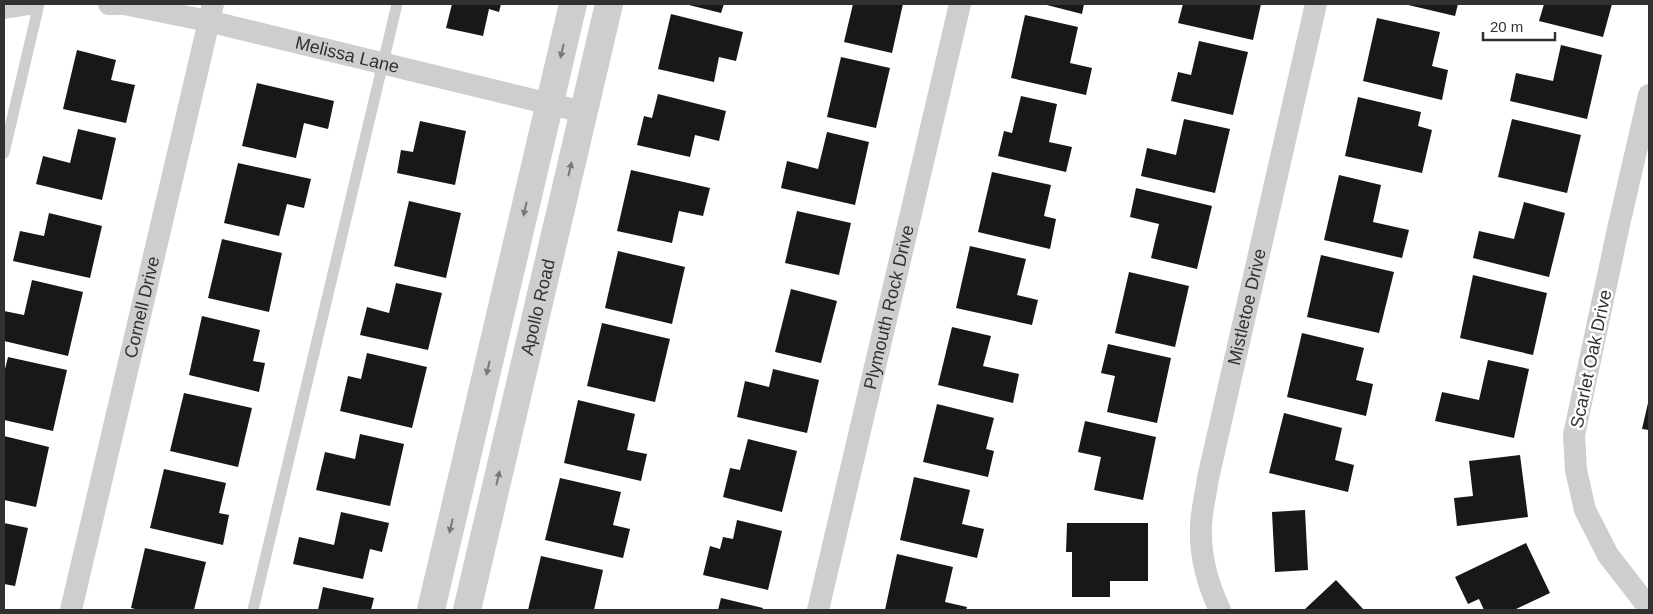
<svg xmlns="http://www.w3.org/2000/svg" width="1653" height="614" viewBox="0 0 1653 614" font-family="Arial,sans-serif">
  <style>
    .building { fill: #181818 }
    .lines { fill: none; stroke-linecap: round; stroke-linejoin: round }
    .service { stroke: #cecece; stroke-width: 11 }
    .minor { stroke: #cecece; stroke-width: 22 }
    .tertiary { stroke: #cecece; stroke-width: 28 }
    .oneway { fill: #787878 }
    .labels { text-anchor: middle; stroke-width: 5; stroke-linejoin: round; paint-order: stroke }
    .street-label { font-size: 18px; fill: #313131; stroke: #fff }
  </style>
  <rect width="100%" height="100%" fill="#fff"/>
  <g class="building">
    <polygon points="452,4 501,4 499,12 489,9 483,36 446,28"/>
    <polygon points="685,4 724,4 721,13"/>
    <polygon points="853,4 903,4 892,53 844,42"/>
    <polygon points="1043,4 1084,4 1082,14"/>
    <polygon points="1183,4 1261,4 1253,40 1178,23"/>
    <polygon points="1404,4 1458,4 1455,16"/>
    <polygon points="1544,4 1612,4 1603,37 1539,21"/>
    <polygon points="671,14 743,32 736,61 719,57 714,82 658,69"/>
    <polygon points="1025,15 1078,27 1070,63 1092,68 1086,95 1011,78"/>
    <polygon points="1377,18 1440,32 1432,66 1448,70 1442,100 1363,81"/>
    <polygon points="1199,41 1248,52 1233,115 1171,101 1178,72 1191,75"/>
    <polygon points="1561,45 1602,55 1587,119 1510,101 1516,73 1553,81"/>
    <polygon points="77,50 116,60 111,80 135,85 126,123 63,109"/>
    <polygon points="841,57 890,68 876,128 827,117"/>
    <polygon points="257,83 334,101 328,129 304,123 296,158 242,146"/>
    <polygon points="658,94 726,111 719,141 695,135 690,157 637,145 644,116 652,118"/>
    <polygon points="1021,96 1057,104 1049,142 1072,147 1066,172 998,156 1004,131 1012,133"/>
    <polygon points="1358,97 1421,112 1418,126 1432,130 1422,173 1345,156"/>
    <polygon points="1184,119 1230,129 1215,193 1141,176 1147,148 1176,155"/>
    <polygon points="1512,119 1581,135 1567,193 1498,177"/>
    <polygon points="420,121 466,131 455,185 397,173 401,150 413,152"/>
    <polygon points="78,129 116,138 102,200 36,184 43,156 70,163"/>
    <polygon points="827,132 869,142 855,205 781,188 787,161 818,169"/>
    <polygon points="238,163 311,179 304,208 287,204 279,236 224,223"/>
    <polygon points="631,170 710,188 703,216 679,211 672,243 617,231"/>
    <polygon points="992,172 1051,185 1044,216 1056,219 1050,249 978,232"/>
    <polygon points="1339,175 1381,185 1373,222 1409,230 1402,258 1324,240"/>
    <polygon points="1136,188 1212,206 1197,269 1151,258 1159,224 1130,217"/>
    <polygon points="409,201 461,213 446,278 394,266"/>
    <polygon points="1524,202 1565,213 1549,277 1473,258 1479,231 1514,239"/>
    <polygon points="797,211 851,223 839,275 785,263"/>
    <polygon points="49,213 102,226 90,278 13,261 20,231 44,236"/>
    <polygon points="222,239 282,253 269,312 208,298"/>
    <polygon points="970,246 1026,259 1017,295 1038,300 1032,325 956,308"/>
    <polygon points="618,251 685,267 672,324 605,308"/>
    <polygon points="1321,255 1394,272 1379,333 1307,317"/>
    <polygon points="1129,272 1189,286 1175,347 1115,333"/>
    <polygon points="1473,275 1547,293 1533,355 1460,338"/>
    <polygon points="32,280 83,292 68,356 4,341 4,311 24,315"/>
    <polygon points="396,283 442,293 428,350 360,335 367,307 389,313"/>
    <polygon points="791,289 837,301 821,363 775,352"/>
    <polygon points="202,316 260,330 253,361 265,363 259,392 189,375"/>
    <polygon points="602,323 670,339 655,402 587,386"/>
    <polygon points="952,327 991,336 983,366 1019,374 1013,403 938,385"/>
    <polygon points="1302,333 1364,348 1356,380 1373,384 1366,416 1287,397"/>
    <polygon points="1108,344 1171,358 1157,423 1107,412 1115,376 1101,373"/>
    <polygon points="367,353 427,367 412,428 340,411 348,376 361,379"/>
    <polygon points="8,357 67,370 53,431 4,420 4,373"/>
    <polygon points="1488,360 1529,369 1514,438 1435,421 1442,392 1479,400"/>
    <polygon points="773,369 819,380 807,433 737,417 745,381 769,387"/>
    <polygon points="184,393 252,408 238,467 170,451"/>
    <polygon points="578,400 635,414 627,450 647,454 641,481 564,463"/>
    <polygon points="1648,403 1649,403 1649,430 1642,429"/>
    <polygon points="937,404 994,418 986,449 994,451 988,477 923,462"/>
    <polygon points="1284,413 1342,428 1335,460 1354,465 1348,492 1269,473"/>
    <polygon points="1085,421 1156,437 1143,500 1094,490 1101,457 1078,452"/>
    <polygon points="360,434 404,444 390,506 316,490 325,452 355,459"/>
    <polygon points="4,436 49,447 36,507 4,500"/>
    <polygon points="748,439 797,451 782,512 723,497 730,468 740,470"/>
    <polygon points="1520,455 1528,517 1457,526 1454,498 1473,496 1469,461"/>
    <polygon points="164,469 226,483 219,513 229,515 223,545 150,528"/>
    <polygon points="914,477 970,490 962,524 984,529 977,558 900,540"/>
    <polygon points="560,478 621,492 613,525 630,529 623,558 545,540"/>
    <polygon points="1305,510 1308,570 1275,572 1272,512"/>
    <polygon points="341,512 389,523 382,552 370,549 363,579 293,564 299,537 334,545"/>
    <polygon points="737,520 782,531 768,590 703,575 710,546 720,549 723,537 733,539"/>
    <polygon points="4,523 28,528 15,586 4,584"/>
    <polygon points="1067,523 1148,523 1148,581 1110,581 1110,597 1072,597 1072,552 1066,552"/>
    <polygon points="1526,543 1550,593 1514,610 1484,610 1479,599 1468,604 1455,577"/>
    <polygon points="145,548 206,562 194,610 139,610 131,608"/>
    <polygon points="897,554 953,567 945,602 967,607 966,610 885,610"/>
    <polygon points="541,556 603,570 594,610 528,610"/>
    <polygon points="1336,580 1364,610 1304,610"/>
    <polygon points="323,587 374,598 371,610 318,610"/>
    <polygon points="721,598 763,608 762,610 718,610"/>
  </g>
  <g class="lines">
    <g class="service">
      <polyline points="4,153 39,4"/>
      <polyline points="253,610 397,4"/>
    </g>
    <g class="minor">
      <path id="s1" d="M109,4H124L208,21L583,112"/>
      <polyline points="4,8 30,4"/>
      <polyline points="1649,95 1618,229 1574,435 1576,470 1585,510 1608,555 1649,608"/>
      <path id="s2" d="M71,610L213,4"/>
      <path id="s3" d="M818,610L960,4"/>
      <path id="s4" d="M1220,610C1208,585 1200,556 1201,528C1201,511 1206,494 1208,478L1316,4"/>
    </g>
    <g class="tertiary">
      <polyline points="431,610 573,4"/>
      <path id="s5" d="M467,610L609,4"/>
    </g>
  </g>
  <defs><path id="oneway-solid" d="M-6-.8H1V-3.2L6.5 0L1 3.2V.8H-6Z" transform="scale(1.25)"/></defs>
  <g class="oneway">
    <use href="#oneway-solid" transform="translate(562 51) rotate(103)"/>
    <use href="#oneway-solid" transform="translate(570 169) rotate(-77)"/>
    <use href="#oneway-solid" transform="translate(525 209) rotate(103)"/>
    <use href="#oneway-solid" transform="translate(488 368) rotate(103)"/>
    <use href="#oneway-solid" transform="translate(498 478) rotate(-77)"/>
    <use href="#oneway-solid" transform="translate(451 526) rotate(103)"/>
  </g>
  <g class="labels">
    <g class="street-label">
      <text dy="6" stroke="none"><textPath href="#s1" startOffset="244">Melissa Lane</textPath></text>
      <text dy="6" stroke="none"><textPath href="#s2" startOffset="311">Cornell Drive</textPath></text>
      <text dy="6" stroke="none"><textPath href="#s5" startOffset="311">Apollo Road</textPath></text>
      <text dy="6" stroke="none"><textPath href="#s3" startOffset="311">Plymouth Rock Drive</textPath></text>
      <text dy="6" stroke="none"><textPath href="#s4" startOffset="311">Mistletoe Drive</textPath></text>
      <text transform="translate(1591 359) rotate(-78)" y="6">Scarlet Oak Drive</text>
    </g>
  </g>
  <rect width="1653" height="614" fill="none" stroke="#313131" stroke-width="10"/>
  <path d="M1483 32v8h72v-8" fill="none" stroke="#313131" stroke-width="2.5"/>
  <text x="1490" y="32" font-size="15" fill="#313131" stroke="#ffffff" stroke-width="4" paint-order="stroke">20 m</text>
</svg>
